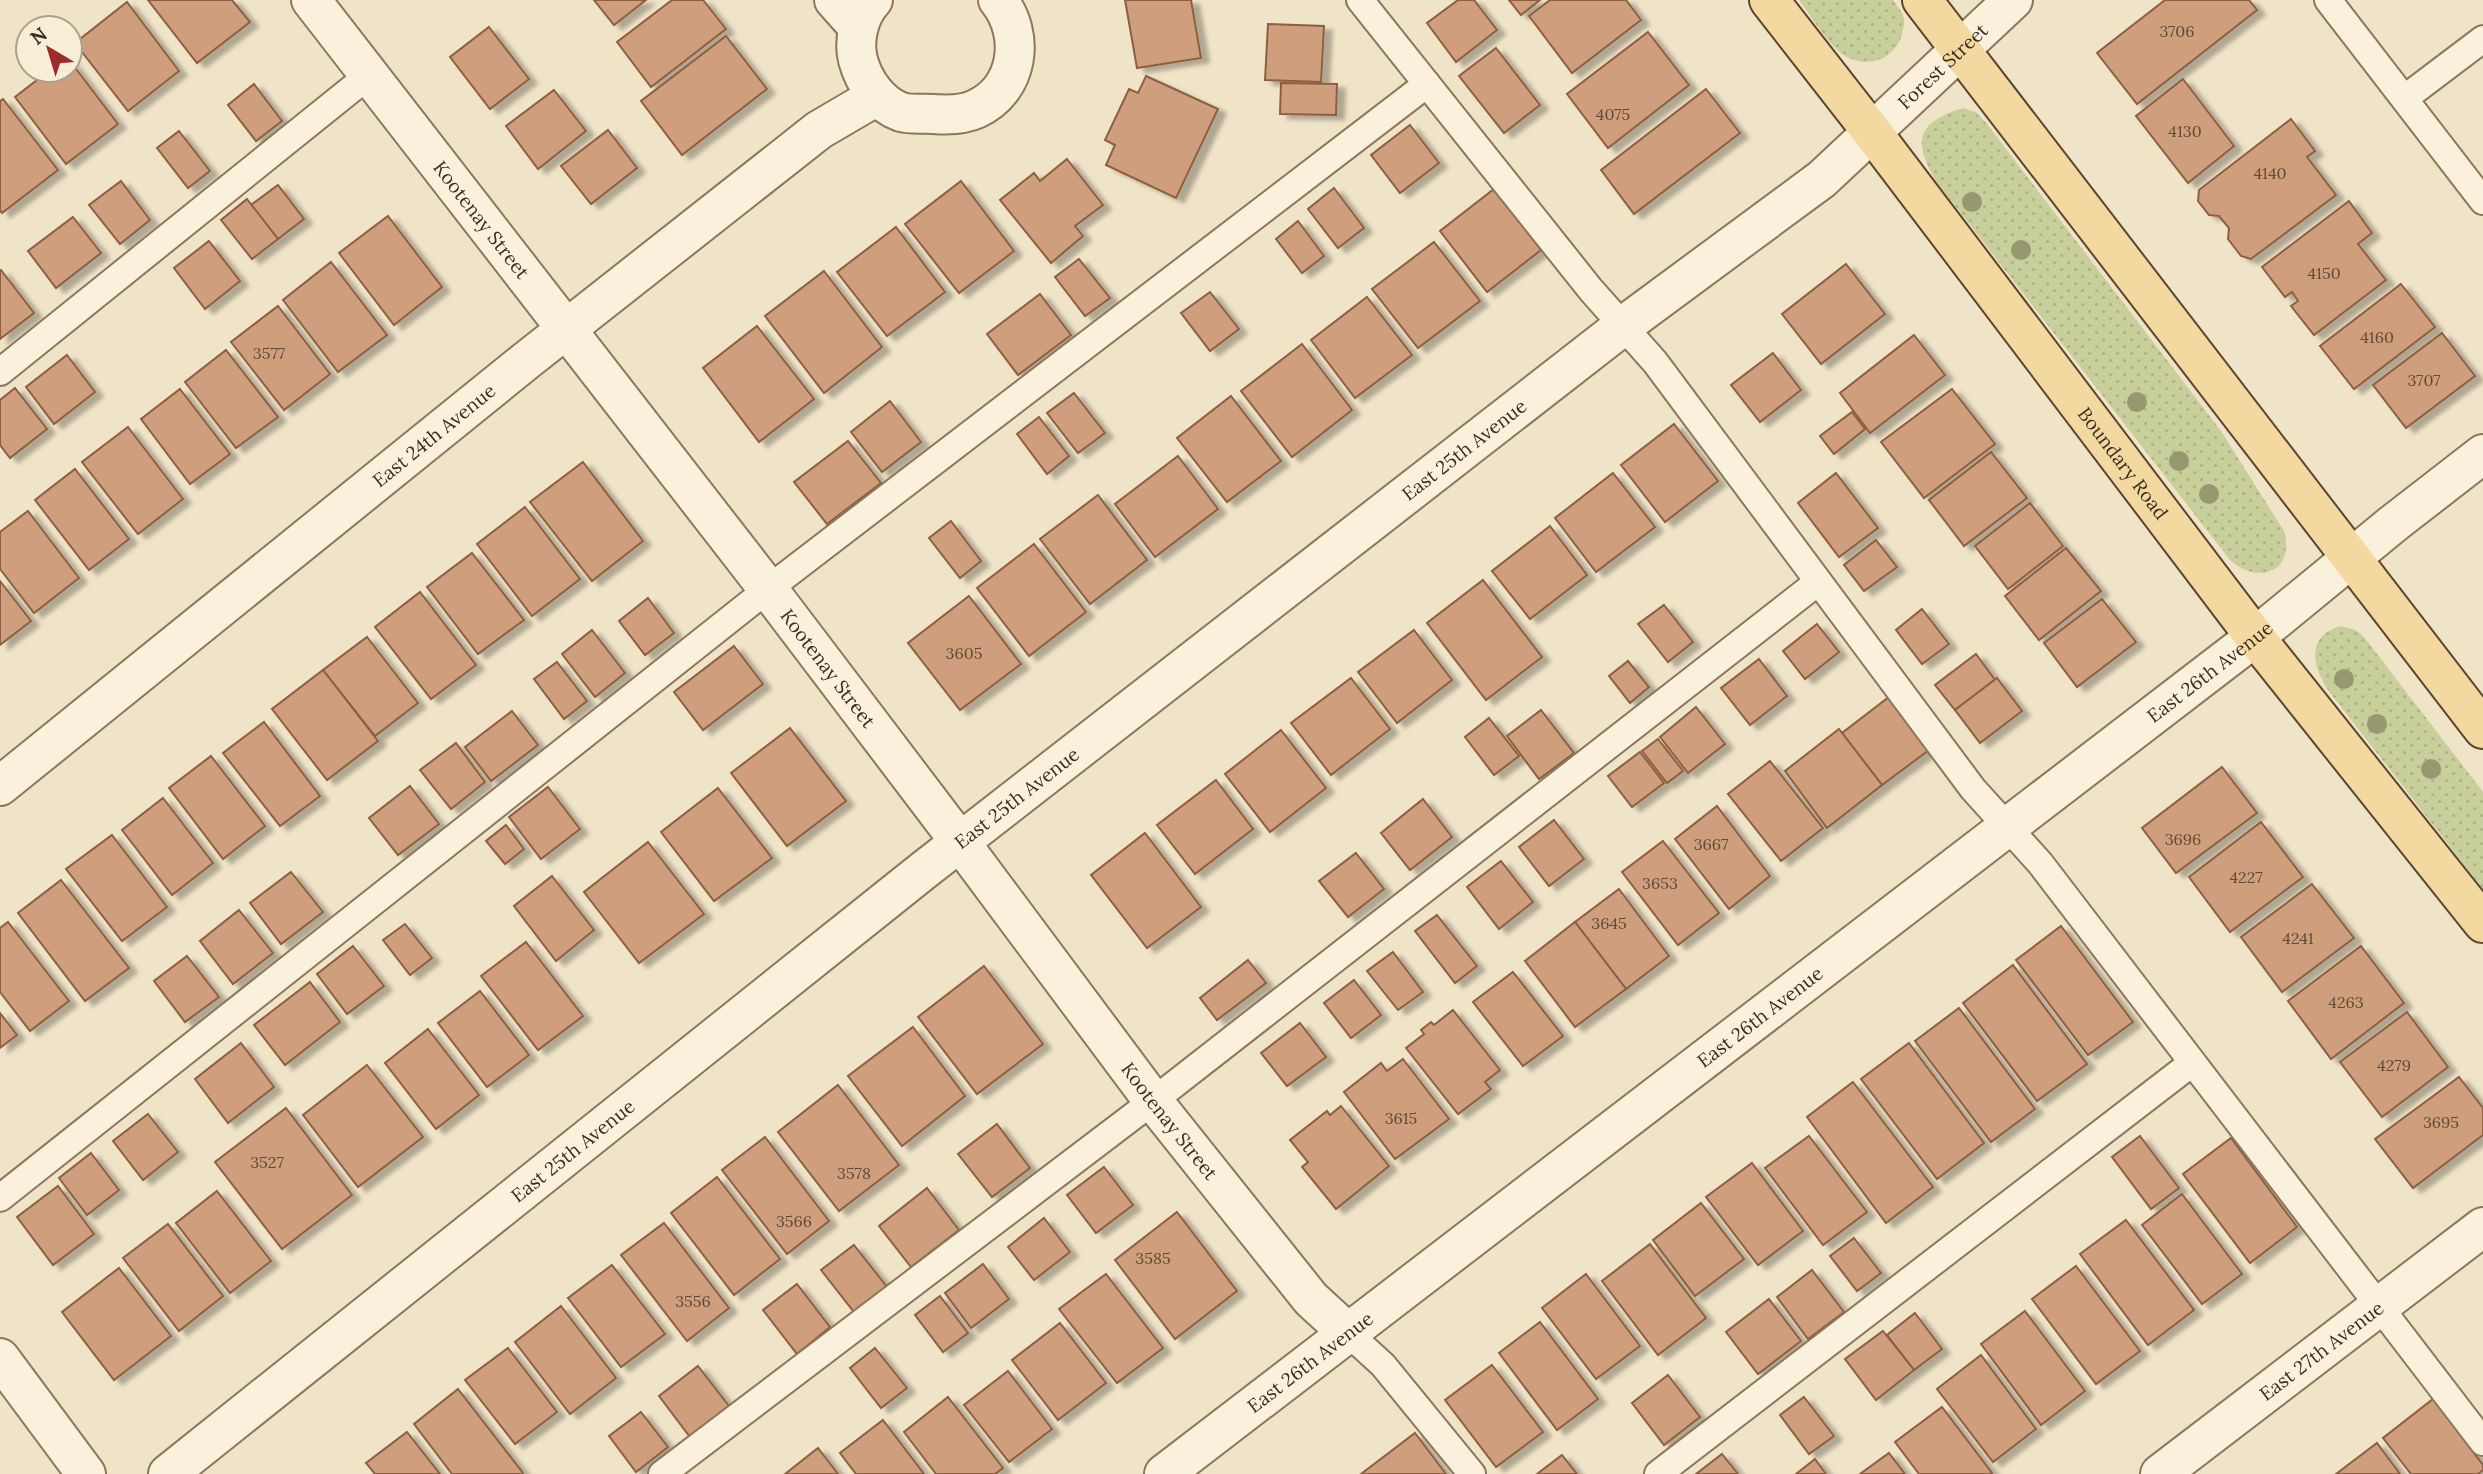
<svg xmlns="http://www.w3.org/2000/svg" width="2483" height="1474" viewBox="0 0 2483 1474" font-family="Lora,serif">
  <style>
    .grass { fill: url(#grass-dots) }
    .building { fill: #cf9f7d; stroke: #8d5f41; stroke-width: 2; filter: url(#shadow) }
    .lines { fill: none; stroke-linecap: round; stroke-linejoin: round }
    .service-casing { stroke: #8d765c; stroke-width: 30 }
    .minor-casing { stroke: #8d765c; stroke-width: 42 }
    .primary-casing { stroke: #5b4430; stroke-width: 42 }
    .service { stroke: #faf1dc; stroke-width: 26 }
    .minor { stroke: #faf1dc; stroke-width: 38 }
    .primary { stroke: #f3d9a0; stroke-width: 38 }
    .tree { fill: #96986f }
    .labels { text-anchor: middle; stroke-width: 5; stroke-linejoin: round; paint-order: stroke }
    .number-label { font-size: 16px; fill: #624a37 }
    .street-label { font-size: 19px; fill: #3d2e20; stroke: #f7eed8 }
  </style>
  <defs>
    <pattern id="grass-dots" width="8" height="8" patternUnits="userSpaceOnUse" patternTransform="scale(1.75)"><rect width="8" height="8" fill="#c9cf9b"/><path d="M2 2h.1M6 6h.1" fill="none" stroke="#aeb285" stroke-width="1.8" stroke-linecap="round"/></pattern>
    <filter id="shadow"><feDropShadow dx="8" dy="4.5" stdDeviation="2" flood-color="#0004"/></filter>
  </defs>
  <rect width="100%" height="100%" fill="#f0e4c8"/>
  <g class="grass">
    <path d="M1799,0H1893C1897,6 1903,12 1904,19C1905,24 1903,29 1902,35C1894,58 1872,68 1849,58C1832,51 1811,16 1799,0Z"/>
    <path d="M1963,108L1976,112L1987,124L2221,431L2284,531C2296,573 2257,585 2230,560L1935,180C1912,139 1918,122 1963,108Z"/>
    <path d="M2341,626L2356,630L2364,637L2483,792V889L2327,689C2312,664 2306,636 2341,626Z"/>
  </g>
  <g class="building">
    <polygon points="148,0 232,0 250,22 197,63"/>
    <polygon points="594,0 646,0 614,25"/>
    <polygon points="672,0 703,0 726,29 651,87 617,42"/>
    <polygon points="1125,0 1191,0 1201,58 1137,68"/>
    <polygon points="1458,0 1474,0 1497,30 1456,62 1427,23"/>
    <polygon points="1509,0 1540,0 1521,15"/>
    <polygon points="1550,0 1626,0 1641,20 1572,73 1529,16"/>
    <polygon points="2165,0 2249,0 2257,10 2137,104 2097,53"/>
    <polygon points="127,2 179,71 128,111 75,43"/>
    <polygon points="1268,24 1324,26 1321,82 1265,80"/>
    <polygon points="489,27 529,79 490,109 450,57"/>
    <polygon points="1648,32 1689,85 1608,148 1567,94"/>
    <polygon points="726,36 767,89 682,155 641,101"/>
    <polygon points="1496,48 1540,105 1504,133 1459,76"/>
    <polygon points="70,61 118,124 66,164 15,97 50,70 70,70"/>
    <polygon points="1146,76 1218,109 1176,198 1106,165 1115,145 1105,140 1129,89 1138,93"/>
    <polygon points="2183,79 2234,146 2188,183 2136,116"/>
    <polygon points="1281,83 1337,84 1336,115 1280,114"/>
    <polygon points="254,84 282,121 256,141 228,105"/>
    <polygon points="1706,89 1740,133 1634,214 1601,170"/>
    <polygon points="554,90 586,131 538,169 506,126"/>
    <polygon points="3,99 58,170 2,213 0,210 0,101"/>
    <polygon points="2291,119 2315,151 2307,157 2336,195 2251,259 2241,256 2228,239 2229,228 2219,216 2209,215 2198,201 2199,190"/>
    <polygon points="1410,125 1439,163 1400,193 1371,155"/>
    <polygon points="608,130 637,168 591,204 561,166"/>
    <polygon points="179,131 210,171 188,188 157,148"/>
    <polygon points="1067,159 1103,205 1075,226 1083,236 1051,263 1000,200 1034,173 1040,181"/>
    <polygon points="121,181 150,220 120,244 89,205"/>
    <polygon points="961,181 1014,251 959,293 905,224"/>
    <polygon points="278,185 304,219 278,239 251,205"/>
    <polygon points="1334,188 1364,228 1338,248 1308,209"/>
    <polygon points="1494,189 1541,250 1487,292 1440,231"/>
    <polygon points="247,199 278,239 252,259 221,220"/>
    <polygon points="2349,201 2372,233 2358,244 2386,280 2314,335 2291,306 2298,301 2292,292 2285,297 2262,267"/>
    <polygon points="388,216 442,287 394,325 339,253"/>
    <polygon points="73,217 101,253 56,288 28,251"/>
    <polygon points="1298,221 1324,256 1302,273 1276,239"/>
    <polygon points="896,227 945,292 887,336 837,272"/>
    <polygon points="209,241 240,281 205,309 174,268"/>
    <polygon points="1434,242 1480,301 1418,348 1372,289"/>
    <polygon points="1079,259 1110,298 1085,316 1055,277"/>
    <polygon points="331,262 387,335 338,372 283,300"/>
    <polygon points="1846,264 1885,314 1821,364 1782,314"/>
    <polygon points="1,270 34,313 0,339 0,271"/>
    <polygon points="824,271 882,347 824,393 765,316"/>
    <polygon points="2401,284 2435,327 2354,389 2320,346"/>
    <polygon points="1210,292 1239,329 1210,351 1181,313"/>
    <polygon points="1040,294 1071,335 1018,375 987,334"/>
    <polygon points="1367,297 1412,355 1355,398 1311,340"/>
    <polygon points="278,306 330,374 284,410 231,342"/>
    <polygon points="757,326 814,399 759,442 703,368"/>
    <polygon points="2442,333 2475,376 2406,428 2373,385"/>
    <polygon points="1914,335 1945,375 1870,433 1840,393"/>
    <polygon points="1302,344 1352,410 1292,457 1241,391"/>
    <polygon points="226,350 278,417 236,448 185,382"/>
    <polygon points="1773,353 1801,390 1760,422 1731,385"/>
    <polygon points="67,355 95,392 54,424 26,387"/>
    <polygon points="15,388 47,429 10,458 0,445 0,400"/>
    <polygon points="180,389 230,454 190,484 141,419"/>
    <polygon points="1952,389 1995,444 1924,498 1881,442"/>
    <polygon points="1074,393 1105,433 1078,453 1047,413"/>
    <polygon points="1231,396 1281,461 1227,502 1177,438"/>
    <polygon points="890,401 921,442 882,472 851,432"/>
    <polygon points="1852,412 1865,429 1834,454 1820,436"/>
    <polygon points="1039,417 1069,456 1047,474 1017,434"/>
    <polygon points="1674,424 1718,481 1665,522 1621,465"/>
    <polygon points="128,427 183,499 138,534 82,462"/>
    <polygon points="848,441 881,483 827,524 794,482"/>
    <polygon points="1991,452 2027,498 1964,546 1929,500"/>
    <polygon points="1178,456 1218,509 1155,557 1115,504"/>
    <polygon points="583,462 643,541 592,581 530,502"/>
    <polygon points="75,469 129,539 89,570 35,500"/>
    <polygon points="1613,473 1655,527 1596,572 1555,518"/>
    <polygon points="1836,473 1878,528 1839,557 1798,503"/>
    <polygon points="1098,495 1147,560 1090,604 1040,539"/>
    <polygon points="2030,503 2063,546 2008,589 1975,546"/>
    <polygon points="525,507 580,579 532,616 477,544"/>
    <polygon points="28,511 79,578 34,613 0,569 0,532"/>
    <polygon points="951,521 981,561 960,578 929,538"/>
    <polygon points="1550,526 1587,575 1530,619 1492,571"/>
    <polygon points="1876,540 1897,567 1864,591 1844,565"/>
    <polygon points="1034,544 1086,612 1029,656 977,588"/>
    <polygon points="2066,548 2101,591 2039,640 2005,596"/>
    <polygon points="472,553 524,620 478,654 427,587"/>
    <polygon points="1483,580 1542,657 1486,700 1427,623"/>
    <polygon points="0,581 31,621 0,645"/>
    <polygon points="420,592 476,665 431,699 375,627"/>
    <polygon points="969,596 1021,664 960,710 908,643"/>
    <polygon points="648,598 674,633 645,655 619,621"/>
    <polygon points="2102,599 2136,642 2077,687 2044,643"/>
    <polygon points="1664,605 1693,642 1668,662 1638,624"/>
    <polygon points="1922,609 1949,644 1922,664 1896,630"/>
    <polygon points="1817,624 1839,652 1805,679 1783,651"/>
    <polygon points="592,630 625,673 595,697 562,654"/>
    <polygon points="1414,630 1452,680 1397,723 1358,672"/>
    <polygon points="367,637 418,703 375,736 323,670"/>
    <polygon points="734,646 763,684 703,730 674,692"/>
    <polygon points="1976,654 1995,680 1955,710 1935,685"/>
    <polygon points="1759,659 1787,696 1750,725 1721,688"/>
    <polygon points="1628,661 1649,687 1630,703 1609,676"/>
    <polygon points="557,662 587,701 564,719 534,679"/>
    <polygon points="323,670 378,741 327,780 272,709"/>
    <polygon points="1351,678 1390,729 1331,775 1291,723"/>
    <polygon points="1997,678 2022,711 1980,743 1955,710"/>
    <polygon points="1889,697 1929,750 1882,785 1842,733"/>
    <polygon points="1696,707 1725,744 1688,773 1660,737"/>
    <polygon points="1541,710 1574,753 1539,779 1507,736"/>
    <polygon points="512,711 538,745 491,781 465,747"/>
    <polygon points="1489,718 1519,756 1494,775 1465,737"/>
    <polygon points="264,722 320,796 280,826 223,753"/>
    <polygon points="790,728 846,801 787,846 731,773"/>
    <polygon points="1839,729 1882,785 1827,828 1785,771"/>
    <polygon points="1281,730 1326,788 1270,832 1225,774"/>
    <polygon points="1658,739 1683,771 1667,783 1642,751"/>
    <polygon points="456,743 485,782 451,809 420,770"/>
    <polygon points="1640,752 1664,783 1632,807 1608,776"/>
    <polygon points="211,756 265,826 223,859 169,788"/>
    <polygon points="1770,761 1823,828 1781,861 1728,794"/>
    <polygon points="2222,767 2257,813 2176,873 2142,828"/>
    <polygon points="1216,780 1253,829 1195,874 1157,825"/>
    <polygon points="410,786 439,824 398,855 369,818"/>
    <polygon points="548,787 580,829 541,859 509,817"/>
    <polygon points="718,788 772,858 714,901 661,832"/>
    <polygon points="163,798 213,863 172,895 122,830"/>
    <polygon points="1423,799 1452,837 1410,870 1381,833"/>
    <polygon points="1717,806 1770,876 1729,909 1675,839"/>
    <polygon points="1554,820 1584,859 1549,886 1519,847"/>
    <polygon points="2261,822 2303,877 2230,932 2189,877"/>
    <polygon points="506,825 524,849 505,864 486,841"/>
    <polygon points="1145,833 1201,907 1147,948 1091,875"/>
    <polygon points="112,835 167,907 122,941 66,869"/>
    <polygon points="1663,841 1719,913 1678,945 1622,872"/>
    <polygon points="648,842 704,914 639,963 584,892"/>
    <polygon points="1356,853 1384,889 1348,917 1319,881"/>
    <polygon points="1501,861 1533,902 1499,929 1467,887"/>
    <polygon points="291,872 323,912 281,944 250,903"/>
    <polygon points="552,876 594,930 556,961 514,906"/>
    <polygon points="61,880 129,968 85,1001 18,913"/>
    <polygon points="2312,884 2354,938 2282,992 2241,937"/>
    <polygon points="1619,889 1669,956 1626,989 1575,922"/>
    <polygon points="239,910 273,953 233,984 200,941"/>
    <polygon points="1437,915 1477,966 1455,983 1415,931"/>
    <polygon points="8,922 69,1001 30,1031 0,992 0,928"/>
    <polygon points="1575,922 1626,989 1575,1027 1525,961"/>
    <polygon points="405,924 432,958 410,975 383,940"/>
    <polygon points="2061,926 2133,1022 2088,1055 2016,960"/>
    <polygon points="526,942 583,1016 538,1050 481,976"/>
    <polygon points="353,946 384,986 347,1014 317,974"/>
    <polygon points="2361,946 2404,1003 2331,1059 2288,1001"/>
    <polygon points="1393,952 1423,992 1398,1010 1367,971"/>
    <polygon points="187,956 219,997 185,1022 154,981"/>
    <polygon points="1248,960 1266,983 1217,1020 1200,998"/>
    <polygon points="2013,965 2087,1064 2037,1101 1963,1003"/>
    <polygon points="984,966 1043,1044 977,1094 918,1017"/>
    <polygon points="1513,972 1563,1036 1523,1066 1473,1002"/>
    <polygon points="1354,980 1381,1015 1351,1038 1324,1003"/>
    <polygon points="310,982 340,1022 285,1065 254,1025"/>
    <polygon points="480,991 529,1055 487,1087 438,1023"/>
    <polygon points="1959,1008 2035,1109 1991,1142 1915,1041"/>
    <polygon points="1453,1010 1500,1070 1485,1082 1491,1089 1458,1114 1406,1048 1424,1034 1421,1030 1431,1022 1434,1025"/>
    <polygon points="2407,1012 2448,1067 2382,1117 2340,1062"/>
    <polygon points="0,1013 17,1035 0,1048"/>
    <polygon points="1300,1023 1326,1057 1287,1086 1261,1053"/>
    <polygon points="913,1027 965,1096 902,1146 848,1076"/>
    <polygon points="428,1029 479,1095 436,1129 385,1063"/>
    <polygon points="241,1043 274,1087 228,1123 195,1079"/>
    <polygon points="1909,1043 1984,1143 1937,1179 1861,1079"/>
    <polygon points="1403,1059 1449,1119 1395,1159 1344,1092 1381,1063 1387,1071"/>
    <polygon points="367,1065 423,1137 358,1187 303,1115"/>
    <polygon points="2459,1077 2483,1108 2483,1135 2413,1188 2375,1139"/>
    <polygon points="1853,1082 1933,1187 1886,1223 1807,1117"/>
    <polygon points="838,1085 899,1165 839,1211 778,1132"/>
    <polygon points="1341,1106 1389,1166 1336,1209 1302,1167 1308,1162 1290,1140 1327,1111 1330,1115"/>
    <polygon points="286,1108 352,1195 282,1249 215,1162"/>
    <polygon points="148,1114 178,1152 143,1180 113,1141"/>
    <polygon points="997,1124 1030,1168 992,1197 958,1154"/>
    <polygon points="1809,1136 1867,1212 1823,1245 1765,1168"/>
    <polygon points="2140,1136 2179,1188 2151,1209 2112,1157"/>
    <polygon points="765,1137 829,1221 787,1254 722,1170"/>
    <polygon points="2231,1138 2297,1227 2250,1263 2183,1174"/>
    <polygon points="91,1153 119,1190 87,1215 59,1178"/>
    <polygon points="1752,1163 1803,1231 1758,1265 1706,1197"/>
    <polygon points="1104,1167 1133,1205 1096,1233 1067,1195"/>
    <polygon points="717,1177 780,1259 734,1295 671,1213"/>
    <polygon points="58,1186 94,1234 53,1265 17,1217"/>
    <polygon points="927,1188 959,1230 911,1267 879,1226"/>
    <polygon points="217,1191 271,1261 230,1293 176,1223"/>
    <polygon points="2182,1194 2242,1274 2202,1304 2142,1225"/>
    <polygon points="1701,1203 1744,1259 1695,1296 1653,1240"/>
    <polygon points="1177,1212 1237,1291 1175,1339 1115,1260"/>
    <polygon points="1044,1218 1070,1252 1034,1280 1008,1247"/>
    <polygon points="2126,1220 2194,1310 2148,1345 2080,1254"/>
    <polygon points="664,1223 729,1308 687,1341 621,1255"/>
    <polygon points="168,1224 223,1296 179,1331 123,1258"/>
    <polygon points="1854,1238 1881,1273 1857,1291 1830,1256"/>
    <polygon points="1650,1244 1706,1318 1658,1355 1602,1281"/>
    <polygon points="854,1245 887,1287 854,1312 821,1270"/>
    <polygon points="983,1264 1009,1299 971,1328 945,1293"/>
    <polygon points="612,1265 665,1334 621,1367 568,1298"/>
    <polygon points="2076,1266 2140,1351 2096,1384 2032,1299"/>
    <polygon points="119,1268 171,1336 114,1380 62,1312"/>
    <polygon points="1812,1270 1844,1312 1808,1339 1777,1297"/>
    <polygon points="1106,1274 1163,1348 1117,1383 1059,1309"/>
    <polygon points="1586,1274 1640,1346 1596,1379 1542,1308"/>
    <polygon points="797,1284 830,1327 797,1354 763,1310"/>
    <polygon points="940,1296 968,1333 943,1352 915,1315"/>
    <polygon points="1769,1299 1801,1341 1758,1374 1726,1332"/>
    <polygon points="561,1306 616,1378 570,1414 515,1342"/>
    <polygon points="2025,1311 2085,1391 2041,1425 1981,1344"/>
    <polygon points="1915,1313 1942,1349 1914,1370 1887,1335"/>
    <polygon points="1540,1322 1598,1399 1557,1430 1499,1353"/>
    <polygon points="1060,1323 1106,1383 1058,1420 1012,1360"/>
    <polygon points="1883,1331 1914,1370 1876,1400 1845,1359"/>
    <polygon points="508,1348 557,1412 515,1444 465,1380"/>
    <polygon points="875,1348 907,1388 881,1408 850,1368"/>
    <polygon points="1981,1355 2036,1429 1993,1462 1937,1389"/>
    <polygon points="1492,1365 1543,1432 1496,1467 1445,1400"/>
    <polygon points="698,1366 729,1406 690,1437 659,1396"/>
    <polygon points="1008,1371 1052,1429 1009,1462 964,1405"/>
    <polygon points="1668,1375 1700,1417 1664,1445 1632,1403"/>
    <polygon points="458,1389 523,1473 522,1474 452,1474 414,1424"/>
    <polygon points="948,1397 1003,1468 995,1474 936,1474 904,1432"/>
    <polygon points="1804,1397 1834,1436 1809,1454 1780,1415"/>
    <polygon points="2433,1399 2483,1465 2483,1470 2478,1474 2411,1474 2383,1438"/>
    <polygon points="1942,1407 1992,1473 1990,1474 1919,1474 1895,1442"/>
    <polygon points="641,1412 668,1447 636,1472 609,1436"/>
    <polygon points="883,1420 924,1474 856,1474 840,1453"/>
    <polygon points="407,1432 440,1474 375,1474 366,1463"/>
    <polygon points="1415,1433 1446,1474 1361,1474"/>
    <polygon points="2377,1443 2400,1474 2336,1474"/>
    <polygon points="818,1448 838,1474 785,1474"/>
    <polygon points="1889,1453 1905,1474 1860,1474"/>
    <polygon points="1722,1454 1738,1474 1696,1474"/>
    <polygon points="1562,1455 1577,1474 1537,1474"/>
    <polygon points="1815,1459 1826,1474 1796,1474"/>
  </g>
  <g class="lines">
    <g class="service-casing">
      <g id="service">
        <polyline points="1360,0 1591,290 1655,362 1973,789 2040,863 2483,1442"/>
        <polyline points="2328,0 2483,201"/>
        <polyline points="2405,98 2483,39"/>
        <polyline points="0,372 369,75"/>
        <polyline points="0,1198 768,589 1427,84"/>
        <polyline points="1348,1333 1383,1365 1472,1474"/>
        <polyline points="662,1474 1153,1101 1818,582"/>
        <polyline points="1658,1474 2192,1063"/>
      </g>
    </g>
    <g class="minor-casing">
      <g id="minor">
        <path id="s1" d="M311,0L768,589L960,842L1153,1101L1311,1299L1348,1333"/>
        <polyline points="834,0 858,27"/>
        <path d="M873,0C859,15 853,40 858,60C864,82 879,104 901,112C911,115 924,113 934,114C947,115 963,115 976,109C1019,89 1026,35 998,0"/>
        <path id="s2" d="M0,786L527,360L819,130L877,96"/>
        <polyline points="0,1358 86,1474"/>
        <path id="s3" d="M168,1474L924,870L1623,326L1822,179L2013,0"/>
        <path id="s4" d="M1164,1474L2255,637L2394,523L2483,454"/>
        <path id="s5" d="M2160,1474L2483,1227"/>
      </g>
    </g>
    <g class="primary-casing">
      <g id="primary">
        <path id="s6" d="M1769,0L1872,132L2255,637L2483,923"/>
        <polyline points="1922,0 2483,729"/>
      </g>
    </g>
    <use href="#service" class="service"/>
    <use href="#minor" class="minor"/>
    <use href="#primary" class="primary"/>
  </g>
  <g class="tree">
    <circle cx="1972" cy="202" r="10"/>
    <circle cx="2021" cy="250" r="10"/>
    <circle cx="2137" cy="402" r="10"/>
    <circle cx="2179" cy="461" r="10"/>
    <circle cx="2209" cy="494" r="10"/>
    <circle cx="2344" cy="679" r="10"/>
    <circle cx="2377" cy="724" r="10"/>
    <circle cx="2431" cy="769" r="10"/>
  </g>
  <g class="labels">
    <g class="number-label">
      <text x="2177" y="37">3706</text>
      <text x="1613" y="120">4075</text>
      <text x="2185" y="137">4130</text>
      <text x="2270" y="179">4140</text>
      <text x="2324" y="279">4150</text>
      <text x="2377" y="343">4160</text>
      <text x="269" y="359">3577</text>
      <text x="2424" y="386">3707</text>
      <text x="964" y="659">3605</text>
      <text x="2183" y="845">3696</text>
      <text x="1711" y="850">3667</text>
      <text x="2246" y="883">4227</text>
      <text x="1660" y="889">3653</text>
      <text x="1609" y="929">3645</text>
      <text x="2298" y="944">4241</text>
      <text x="2346" y="1008">4263</text>
      <text x="2394" y="1071">4279</text>
      <text x="1401" y="1124">3615</text>
      <text x="2441" y="1128">3695</text>
      <text x="267" y="1168">3527</text>
      <text x="854" y="1179">3578</text>
      <text x="794" y="1227">3566</text>
      <text x="1153" y="1264">3585</text>
      <text x="693" y="1307">3556</text>
    </g>
    <g class="street-label">
      <text dy="7" stroke="none"><textPath href="#s3" startOffset="2266">Forest Street</textPath></text>
      <text dy="7" stroke="none"><textPath href="#s1" startOffset="278">Kootenay Street</textPath></text>
      <text dy="7" stroke="none"><textPath href="#s2" startOffset="558">East 24th Avenue</textPath></text>
      <text dy="7" stroke="none"><textPath href="#s3" startOffset="1652">East 25th Avenue</textPath></text>
      <text dy="7" stroke="none"><textPath href="#s6" startOffset="583">Boundary Road</textPath></text>
      <text dy="7" stroke="none"><textPath href="#s1" startOffset="845">Kootenay Street</textPath></text>
      <text dy="7" stroke="none"><textPath href="#s4" startOffset="1318">East 26th Avenue</textPath></text>
      <text dy="7" stroke="none"><textPath href="#s3" startOffset="1085">East 25th Avenue</textPath></text>
      <text dy="7" stroke="none"><textPath href="#s4" startOffset="751">East 26th Avenue</textPath></text>
      <text dy="7" stroke="none"><textPath href="#s1" startOffset="1412">Kootenay Street</textPath></text>
      <text dy="7" stroke="none"><textPath href="#s3" startOffset="518">East 25th Avenue</textPath></text>
      <text dy="7" stroke="none"><textPath href="#s5" startOffset="203">East 27th Avenue</textPath></text>
      <text dy="7" stroke="none"><textPath href="#s4" startOffset="184">East 26th Avenue</textPath></text>
    </g>
  </g>
  <g transform="translate(49 49) rotate(322)"><circle r="33" fill="#f7eed8" stroke="#ada18e" stroke-width="2"/>
  <path d="M0-5L12 26L0 18L-12 26Z" fill="#9e2a2b"/>
  <text y="-10" font-size="19" font-weight="bold" text-anchor="middle" fill="#3d2e20">N</text>
  </g>
</svg>
